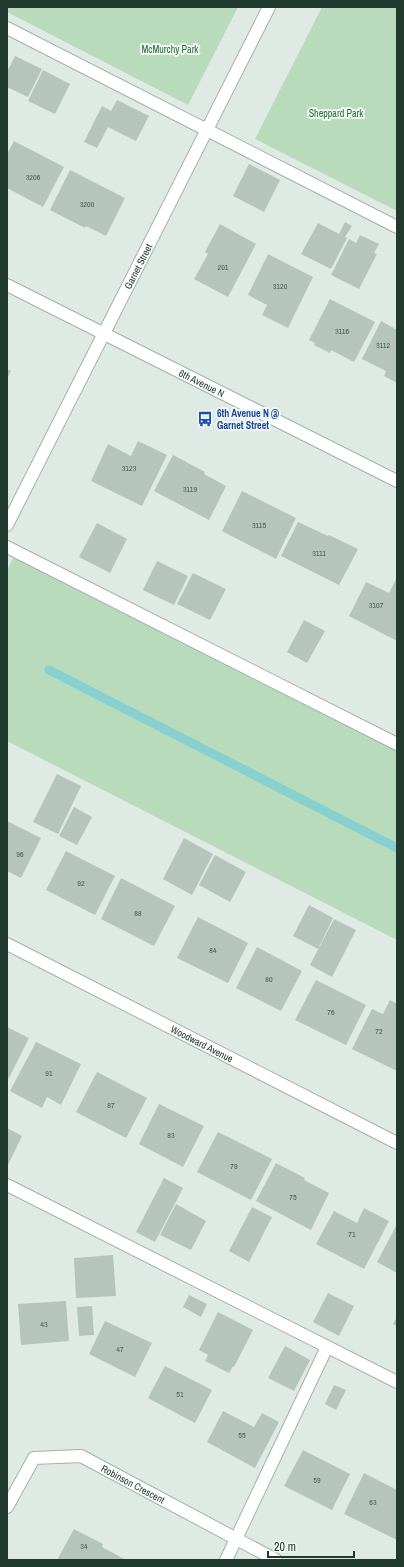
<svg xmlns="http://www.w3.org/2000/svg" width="404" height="1567" viewBox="0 0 404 1567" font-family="'Archivo Narrow',sans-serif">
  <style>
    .green { fill: #b8dbbc }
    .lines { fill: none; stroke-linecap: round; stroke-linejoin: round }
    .stream { stroke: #88cfcf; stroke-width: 9 }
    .building { fill: #b5c5bc }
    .minor-casing { stroke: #a2b2aa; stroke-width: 14 }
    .minor { stroke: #fff; stroke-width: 12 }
    .labels { text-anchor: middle; stroke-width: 4; stroke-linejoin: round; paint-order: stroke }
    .number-label { font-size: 8px; fill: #465d52 }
    .park-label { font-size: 10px; fill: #2c703c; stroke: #f0f7f2 }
    .street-label { font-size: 10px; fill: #213a2f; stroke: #f0f7f2 }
    .transit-label { font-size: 10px; font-weight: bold; fill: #164399; stroke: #f0f7f2; text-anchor: start }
  </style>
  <rect width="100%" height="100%" fill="#dfeae4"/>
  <g class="green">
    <polygon points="7,7 238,7 188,105 7,12"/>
    <polygon points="322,7 397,7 397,211 255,139"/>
    <polygon points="16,552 397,744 397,940 7,741 7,571"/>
  </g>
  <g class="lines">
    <polyline class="stream" points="49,670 397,848"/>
  </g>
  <g class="building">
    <polygon points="15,56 42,69 28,97 7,87 7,72"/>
    <polygon points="43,70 70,84 55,114 28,101"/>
    <polygon points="117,100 149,116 136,141 108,127 97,148 84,142 102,106 111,111"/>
    <polygon points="14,141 64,167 43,207 7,188 7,154"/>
    <polygon points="249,164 280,180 264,212 233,196"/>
    <polygon points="70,170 125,198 106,236 86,226 85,228 50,210"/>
    <polygon points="345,222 352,226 345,237 347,238 331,269 301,254 318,223 339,234"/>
    <polygon points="220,224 256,244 228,297 194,279 208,254 205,252"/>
    <polygon points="360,235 379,244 374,253 377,254 359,289 331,275 349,239 356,243"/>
    <polygon points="268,254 313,277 288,328 262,315 267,305 248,295"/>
    <polygon points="330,299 375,322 354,362 331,350 330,353 314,345 315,343 309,340"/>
    <polygon points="381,321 397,330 397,383 384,376 386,371 362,359"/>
    <polygon points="7,369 11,371 7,379"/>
    <polygon points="138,441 167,455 142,506 91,481 108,444 131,456"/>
    <polygon points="173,455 205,472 204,474 226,486 209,520 154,491"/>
    <polygon points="242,491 296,518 276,559 222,531"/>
    <polygon points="298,522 328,536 329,535 358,549 339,585 281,556"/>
    <polygon points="97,523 127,539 110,573 79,557"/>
    <polygon points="157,561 188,576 174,605 143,590"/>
    <polygon points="193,573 226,589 210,620 177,604"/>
    <polygon points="397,577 397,641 349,616 366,582 389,593"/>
    <polygon points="304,620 325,631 307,663 287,652"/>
    <polygon points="57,774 81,786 58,834 33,822"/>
    <polygon points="74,807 92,817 77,845 59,836"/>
    <polygon points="7,821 41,838 21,878 7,871"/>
    <polygon points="184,838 213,854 192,895 163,879"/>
    <polygon points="66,851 115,876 95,915 46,890"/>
    <polygon points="215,855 246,872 230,902 199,885"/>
    <polygon points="121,878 175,906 154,946 101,919"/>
    <polygon points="309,905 333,918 318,949 293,936"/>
    <polygon points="198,917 248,943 228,983 177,958"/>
    <polygon points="334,919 356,930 332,977 310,965"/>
    <polygon points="257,947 302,971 281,1011 236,988"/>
    <polygon points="316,980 366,1005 346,1045 295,1020"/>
    <polygon points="390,1000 397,1004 397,1071 352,1049 372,1009 383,1014"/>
    <polygon points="7,1027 29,1038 9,1078 7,1077"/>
    <polygon points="36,1042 81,1064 61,1105 47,1097 42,1108 10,1091"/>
    <polygon points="97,1072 147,1098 126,1138 76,1112"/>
    <polygon points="159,1104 204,1126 183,1167 139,1144"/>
    <polygon points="7,1128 22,1136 7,1167"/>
    <polygon points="218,1132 272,1159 251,1200 197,1172"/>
    <polygon points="276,1163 305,1178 304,1180 329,1193 311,1230 256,1201"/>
    <polygon points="164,1178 183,1188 155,1242 136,1232"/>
    <polygon points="176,1204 206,1221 191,1250 160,1235"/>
    <polygon points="252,1207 272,1217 249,1262 229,1251"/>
    <polygon points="364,1208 389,1221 364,1269 316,1244 334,1211 357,1223"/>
    <polygon points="396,1226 397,1227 397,1273 377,1262"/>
    <polygon points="113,1255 116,1296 76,1298 74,1258"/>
    <polygon points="328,1293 354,1306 339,1336 313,1322"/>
    <polygon points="189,1295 207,1304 201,1317 183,1307"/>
    <polygon points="66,1301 69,1341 21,1345 18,1304"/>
    <polygon points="92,1306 94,1335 79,1336 77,1307"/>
    <polygon points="218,1312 253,1330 234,1367 233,1366 229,1373 205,1361 208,1355 199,1350"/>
    <polygon points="397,1317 397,1326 393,1324"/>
    <polygon points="105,1321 152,1343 135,1377 89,1354"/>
    <polygon points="285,1346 310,1360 294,1391 268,1378"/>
    <polygon points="165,1366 212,1390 195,1423 148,1398"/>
    <polygon points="334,1385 346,1390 336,1410 325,1404"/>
    <polygon points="223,1411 254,1427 262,1413 279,1422 255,1468 207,1442"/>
    <polygon points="303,1450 350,1474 332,1510 284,1486"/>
    <polygon points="364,1473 397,1490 397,1540 344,1514"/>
    <polygon points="74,1529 103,1544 102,1547 126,1560 57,1560"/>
  </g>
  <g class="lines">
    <g class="minor-casing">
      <g id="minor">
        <polyline points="7,28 397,227"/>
        <path id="s1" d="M7,285L397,481"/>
        <path id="s2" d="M7,525L269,7"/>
        <polyline points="7,547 397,744"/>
        <path id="s3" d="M7,944L397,1143"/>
        <polyline points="7,1185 397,1382"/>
        <path id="s4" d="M7,1507L34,1458L81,1456L276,1560"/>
        <polyline points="226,1560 327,1347"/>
      </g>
    </g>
    <use href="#minor" class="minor"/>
  </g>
  <defs>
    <g id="bus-bare" transform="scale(1.2)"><path d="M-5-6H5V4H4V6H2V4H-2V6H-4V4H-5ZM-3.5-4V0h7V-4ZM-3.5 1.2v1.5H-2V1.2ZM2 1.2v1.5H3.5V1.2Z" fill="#1a4fb4" stroke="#f0f7f2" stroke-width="2.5" paint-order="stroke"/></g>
  </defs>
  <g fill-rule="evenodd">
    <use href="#bus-bare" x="205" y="419"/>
  </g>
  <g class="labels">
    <g class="number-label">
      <text x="33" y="180">3206</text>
      <text x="87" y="207">3200</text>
      <text x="223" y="270">201</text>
      <text x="280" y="289">3120</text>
      <text x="342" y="334">3116</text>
      <text x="383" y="348">3112</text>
      <text x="129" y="471">3123</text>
      <text x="190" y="492">3119</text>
      <text x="259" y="528">3115</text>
      <text x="319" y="556">3111</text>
      <text x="376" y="608">3107</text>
      <text x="20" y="857">96</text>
      <text x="81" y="886">92</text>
      <text x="138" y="916">88</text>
      <text x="213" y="953">84</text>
      <text x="269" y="982">80</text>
      <text x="331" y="1015">76</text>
      <text x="379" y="1034">72</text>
      <text x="49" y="1076">91</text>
      <text x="111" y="1108">87</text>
      <text x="171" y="1138">83</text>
      <text x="234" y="1169">79</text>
      <text x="293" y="1200">75</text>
      <text x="352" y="1237">71</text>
      <text x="44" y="1327">43</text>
      <text x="120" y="1352">47</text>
      <text x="180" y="1397">51</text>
      <text x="242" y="1438">55</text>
      <text x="317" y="1483">59</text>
      <text x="373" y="1505">63</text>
      <text x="84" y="1549">34</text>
    </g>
    <g class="park-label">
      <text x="170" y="53">McMurchy Park</text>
      <text x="336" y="117">Sheppard Park</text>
    </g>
    <g class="street-label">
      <text dy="4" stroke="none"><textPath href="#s2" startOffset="290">Garnet Street</textPath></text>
      <text dy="4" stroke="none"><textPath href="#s1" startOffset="218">6th Avenue N</textPath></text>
      <text dy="4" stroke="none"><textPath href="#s3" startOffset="219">Woodward Avenue</textPath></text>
      <text dy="4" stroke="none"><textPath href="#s4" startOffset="162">Robinson Crescent</textPath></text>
    </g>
    <g class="transit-label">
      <text x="217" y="417">6th Avenue N @<tspan x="217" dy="12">Garnet Street</tspan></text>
    </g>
  </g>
  <rect width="404" height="1567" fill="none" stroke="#213a2f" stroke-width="16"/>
  <path d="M268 1551v6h86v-6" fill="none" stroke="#213a2f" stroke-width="2"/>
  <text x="274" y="1551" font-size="12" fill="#213a2f" stroke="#f0f7f2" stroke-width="3" paint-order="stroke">20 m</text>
</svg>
